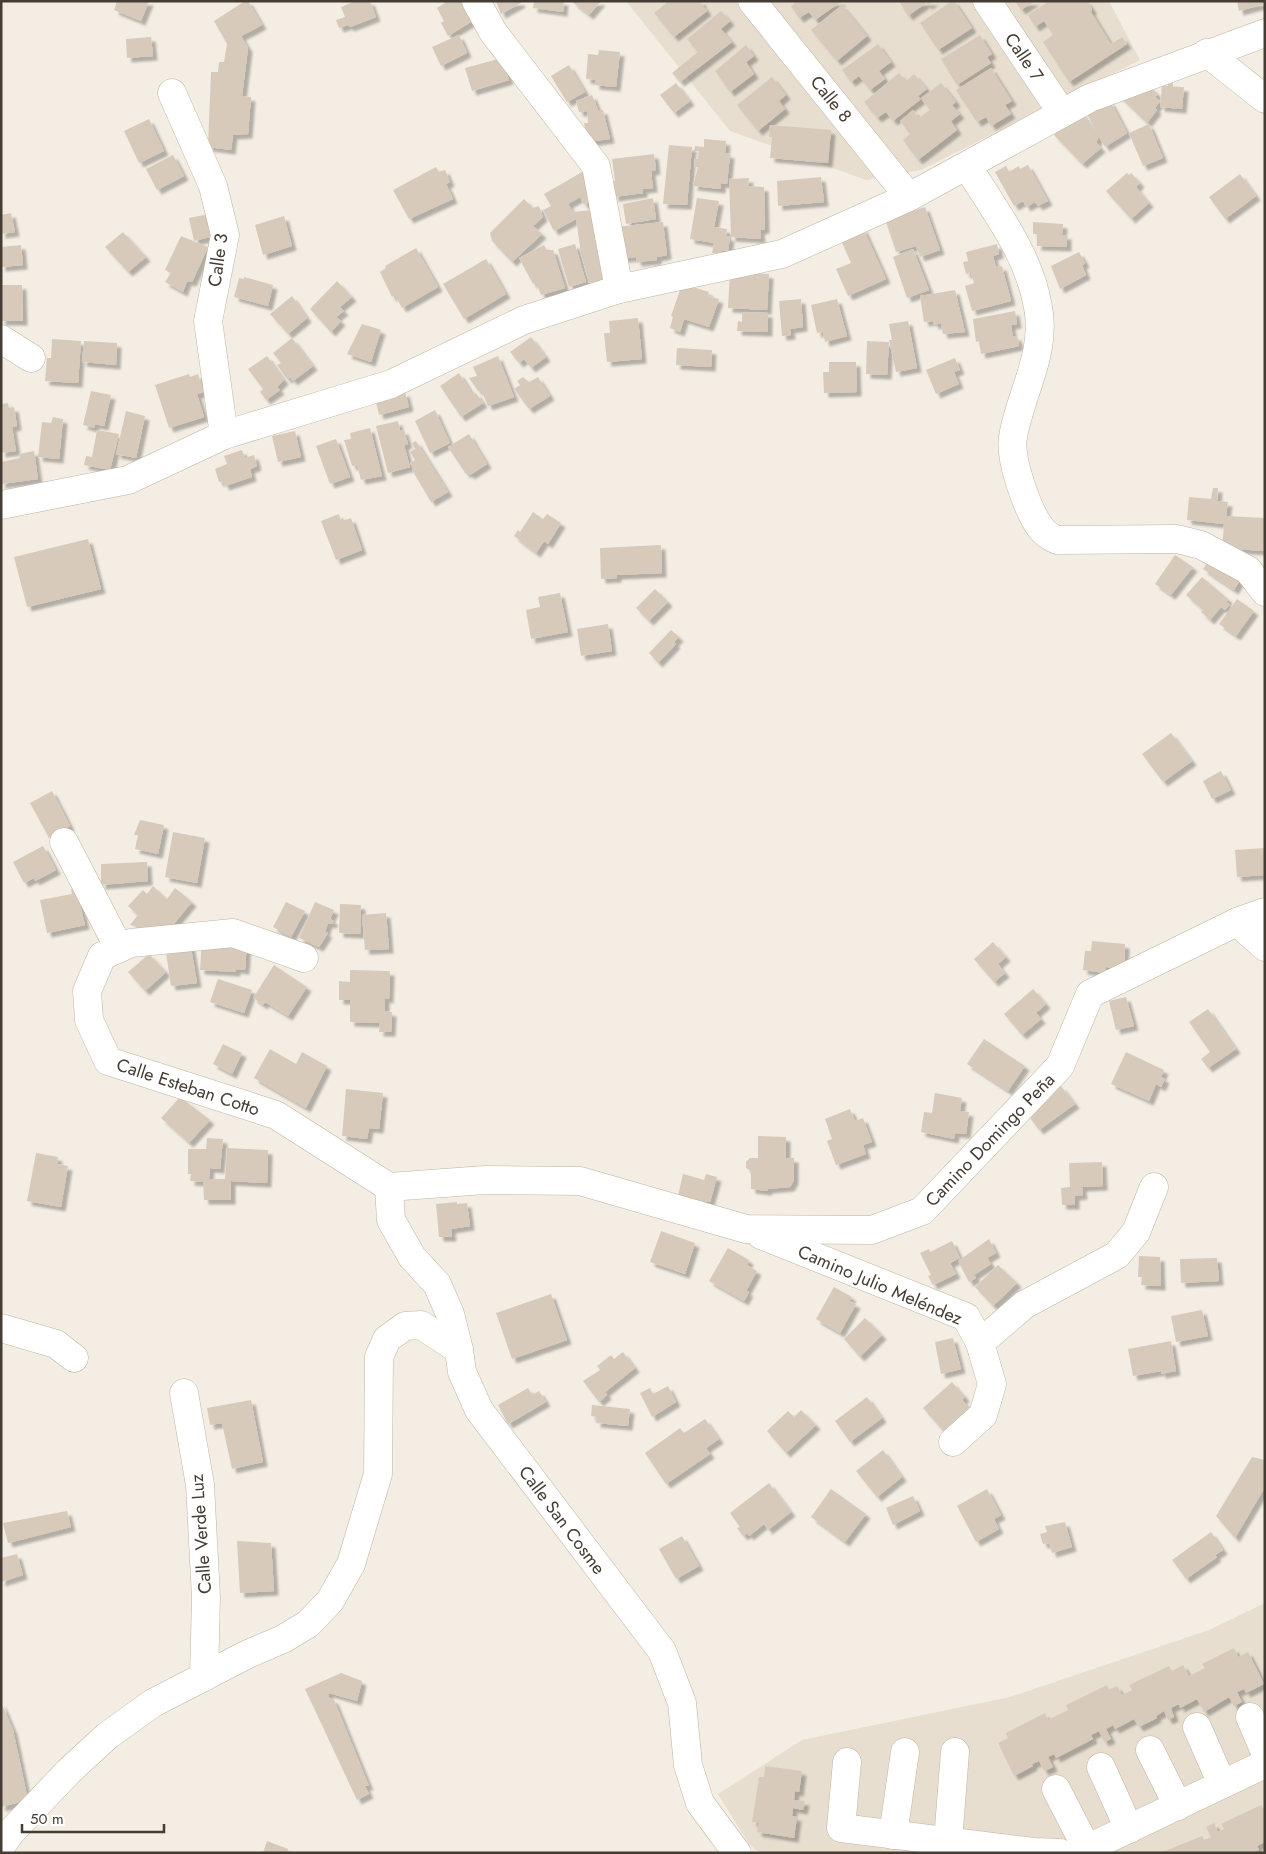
<svg xmlns="http://www.w3.org/2000/svg" width="1266" height="1854" viewBox="0 0 1266 1854" font-family="Jost,sans-serif">
  <style>
    .residential { fill: #e7ded0 }
    .building { fill: #d8caba; filter: url(#shadow) }
    .lines { fill: none; stroke-linecap: round; stroke-linejoin: round }
    .minor-casing { stroke: #bfb4a5; stroke-width: 29 }
    .minor { stroke: #fff; stroke-width: 28 }
    .labels { text-anchor: middle; stroke-width: 4; stroke-linejoin: round; paint-order: stroke }
    .street-label { font-size: 18px; fill: #453c33; stroke: #fff }
  </style>
  <defs>
    <filter id="shadow"><feDropShadow dx="4.5" dy="4.5" stdDeviation="1" flood-color="#0004"/></filter>
  </defs>
  <rect width="100%" height="100%" fill="#f3ede3"/>
  <g class="residential">
    <polygon points="626,1 1109,1 1140,60 921,170 866,180 730,131"/>
    <polygon points="1265,1603 1265,1853 760,1853 749,1844 718,1794 802,1740 1010,1697 1209,1630"/>
  </g>
  <g class="building">
    <polygon points="117,1 149,1 141,21 114,10"/>
    <polygon points="245,1 248,1 262,25 241,36 248,48 242,96 251,97 248,134 233,135 231,150 208,147 211,72 218,72 219,62 224,62 227,44 214,21"/>
    <polygon points="355,1 370,1 376,17 350,27 348,25 339,28 336,20 345,17 341,7"/>
    <polygon points="448,1 463,1 474,20 448,36 441,23 444,21 437,8"/>
    <polygon points="496,1 520,1 521,3 501,14"/>
    <polygon points="534,1 564,1 563,12 533,8"/>
    <polygon points="571,1 601,1 589,15"/>
    <polygon points="669,1 702,1 701,3 707,11 674,37 654,13"/>
    <polygon points="797,1 842,1 815,20 809,12 799,18 791,6"/>
    <polygon points="899,1 934,1 928,5 926,3 908,16"/>
    <polygon points="952,1 954,1 972,28 938,50 920,23"/>
    <polygon points="1015,1 1035,1 1021,10"/>
    <polygon points="1049,1 1087,1 1092,9 1091,12 1111,44 1122,37 1127,44 1069,82 1043,42 1053,35 1044,21 1035,27 1028,15"/>
    <polygon points="1237,1 1265,1 1265,4 1239,11"/>
    <polygon points="842,5 867,36 837,61 811,30"/>
    <polygon points="721,11 730,21 721,29 732,42 680,82 672,73 698,52 687,39"/>
    <polygon points="459,35 467,53 441,66 432,47"/>
    <polygon points="980,35 992,54 987,57 991,63 957,85 941,59"/>
    <polygon points="151,37 153,56 127,58 126,39"/>
    <polygon points="878,44 891,62 879,71 885,79 870,90 859,76 851,82 842,70"/>
    <polygon points="746,45 754,56 746,62 754,74 730,92 715,71"/>
    <polygon points="599,50 620,52 616,87 595,85 595,80 586,79 588,54 598,55"/>
    <polygon points="502,58 509,80 472,91 465,68"/>
    <polygon points="569,65 585,92 567,102 551,76"/>
    <polygon points="991,68 1012,101 1005,105 1011,114 991,126 986,117 977,122 956,90"/>
    <polygon points="899,73 906,81 914,74 927,89 918,96 921,99 893,121 886,112 877,118 864,102"/>
    <polygon points="772,77 786,95 779,101 785,109 758,131 737,105"/>
    <polygon points="676,83 690,101 674,113 660,95"/>
    <polygon points="941,83 956,102 952,105 960,114 951,121 957,130 918,160 903,140 910,134 900,121 913,110 919,118 930,110 921,98"/>
    <polygon points="1168,83 1173,83 1173,87 1184,87 1182,109 1160,107 1162,85 1168,86"/>
    <polygon points="1148,85 1158,94 1155,97 1160,101 1155,108 1157,110 1147,123 1118,95"/>
    <polygon points="592,95 598,110 603,110 610,139 587,142 584,123 588,123 587,111 579,112 576,101"/>
    <polygon points="1110,101 1127,133 1105,147 1099,137 1096,142 1101,148 1082,164 1054,135 1081,112 1096,131 1087,114"/>
    <polygon points="149,119 164,151 139,163 124,131"/>
    <polygon points="1149,124 1163,158 1143,166 1129,133"/>
    <polygon points="770,125 831,130 828,163 770,158 772,137 769,137"/>
    <polygon points="704,139 726,141 725,153 730,154 727,184 721,183 721,189 693,186 698,167 694,167 695,158 698,159 699,151 694,151 695,146 704,147"/>
    <polygon points="669,145 692,147 687,205 663,204"/>
    <polygon points="654,154 656,170 651,171 653,188 643,189 643,193 614,197 612,181 615,181 612,159"/>
    <polygon points="173,155 184,176 157,190 146,169"/>
    <polygon points="1028,165 1048,201 1038,206 1035,202 1026,207 1023,201 1014,206 995,172 1006,166 1009,172 1019,166 1020,169"/>
    <polygon points="436,167 439,172 445,170 450,182 446,184 453,199 409,219 393,190"/>
    <polygon points="582,172 584,175 587,173 600,196 584,205 580,197 568,204 573,212 603,209 610,277 589,283 581,253 576,219 554,231 543,210 551,206 544,194"/>
    <polygon points="1127,173 1129,175 1131,173 1140,183 1136,187 1149,203 1131,219 1106,191"/>
    <polygon points="1240,174 1256,196 1225,219 1209,197"/>
    <polygon points="821,177 824,202 778,206 777,181"/>
    <polygon points="749,178 748,186 764,187 765,229 760,230 761,239 731,237 729,179"/>
    <polygon points="653,198 656,219 626,224 623,204"/>
    <polygon points="697,198 719,201 714,227 727,229 726,236 730,237 728,251 722,250 722,254 712,253 714,243 690,239"/>
    <polygon points="524,199 533,208 539,206 543,217 533,226 542,234 512,262 492,241 490,233"/>
    <polygon points="925,207 940,250 920,257 916,246 896,252 885,219"/>
    <polygon points="11,213 15,232 1,234 1,215"/>
    <polygon points="209,214 214,236 194,241 189,218"/>
    <polygon points="284,216 292,246 263,255 255,225"/>
    <polygon points="663,222 667,255 657,257 657,260 637,262 636,257 623,258 616,227"/>
    <polygon points="1033,222 1063,224 1062,235 1067,235 1067,247 1037,246 1037,234 1033,234"/>
    <polygon points="863,228 886,279 848,296 836,269 851,263 840,238"/>
    <polygon points="123,232 146,257 128,272 105,247"/>
    <polygon points="181,236 208,247 192,282 187,281 183,292 165,282 171,273 165,270"/>
    <polygon points="575,244 586,282 569,287 558,249"/>
    <polygon points="997,244 999,254 993,256 996,267 1002,266 1011,301 972,311 965,286 974,283 971,273 966,274 963,262 968,261 966,252"/>
    <polygon points="21,245 23,265 1,267 1,247"/>
    <polygon points="544,245 547,250 553,250 565,288 541,295 536,282 533,284 519,258"/>
    <polygon points="416,248 438,287 402,308 395,295 392,297 380,272 386,268 385,266"/>
    <polygon points="913,249 929,290 907,298 893,257"/>
    <polygon points="1079,252 1085,263 1082,265 1086,275 1060,289 1051,266"/>
    <polygon points="486,259 506,294 464,319 443,284"/>
    <polygon points="730,272 769,274 767,310 728,308"/>
    <polygon points="244,277 273,285 268,306 234,297 239,278 244,279"/>
    <polygon points="337,281 352,297 340,307 344,311 336,317 341,321 331,332 310,309"/>
    <polygon points="1,285 22,285 23,321 1,321"/>
    <polygon points="690,286 709,292 708,296 719,299 709,327 684,319 680,332 670,328 673,317 671,316 681,287 689,289"/>
    <polygon points="955,290 965,332 943,334 941,323 934,325 933,321 924,322 920,296"/>
    <polygon points="292,296 307,318 288,334 270,314"/>
    <polygon points="801,299 803,327 790,329 791,335 782,336 779,301"/>
    <polygon points="837,299 847,336 825,342 823,332 817,333 811,305"/>
    <polygon points="1015,311 1017,324 1011,325 1013,337 1017,336 1019,346 981,354 979,341 976,342 973,319"/>
    <polygon points="742,312 768,313 768,332 737,331 738,321 742,322"/>
    <polygon points="638,318 642,359 607,362 604,333 610,333 609,321"/>
    <polygon points="908,321 917,368 896,372 889,340 892,340 889,324"/>
    <polygon points="362,324 381,330 371,362 347,354"/>
    <polygon points="531,337 546,357 531,368 524,359 519,363 510,352"/>
    <polygon points="292,338 313,366 293,381 290,377 287,379 277,365 281,363 273,353"/>
    <polygon points="52,339 81,341 78,383 45,381 47,358 51,358"/>
    <polygon points="84,341 117,343 116,365 82,362"/>
    <polygon points="867,341 889,342 887,375 866,374"/>
    <polygon points="677,348 712,350 711,367 676,365"/>
    <polygon points="267,356 284,380 277,387 280,390 266,400 260,392 263,389 248,369"/>
    <polygon points="498,356 514,397 488,406 481,390 478,391 469,378 477,376 473,367"/>
    <polygon points="955,358 960,370 954,372 959,384 936,394 926,370"/>
    <polygon points="829,362 856,362 857,392 824,393 823,372 829,372"/>
    <polygon points="459,373 473,395 476,393 483,403 461,417 440,386"/>
    <polygon points="189,374 190,377 198,374 204,392 197,394 204,417 169,428 155,385"/>
    <polygon points="523,377 529,382 538,377 550,396 529,409 514,389 520,385 517,381"/>
    <polygon points="91,391 111,395 104,426 95,424 94,428 83,425"/>
    <polygon points="405,392 409,407 379,415 376,402"/>
    <polygon points="8,403 9,408 14,407 17,426 12,427 16,451 1,453 1,404"/>
    <polygon points="435,410 450,443 430,453 415,421"/>
    <polygon points="126,411 145,416 136,458 116,454"/>
    <polygon points="53,417 63,419 59,459 38,457 42,422 51,423"/>
    <polygon points="398,421 400,431 404,430 408,444 404,445 410,467 388,473 376,426"/>
    <polygon points="370,428 382,476 361,480 357,465 352,466 344,440 351,439 350,433"/>
    <polygon points="97,430 119,434 110,470 84,465 86,456 92,457"/>
    <polygon points="295,431 301,457 278,462 272,436"/>
    <polygon points="469,434 487,464 470,475 468,472 466,474 448,447"/>
    <polygon points="336,439 350,477 330,484 316,446"/>
    <polygon points="416,441 448,492 431,502 412,470 414,469 410,463 415,460 410,452 415,449 412,443"/>
    <polygon points="242,450 245,458 254,455 257,466 250,469 252,477 225,486 223,481 219,482 215,469 227,464 224,456"/>
    <polygon points="34,451 38,479 1,484 1,462 20,458 19,454"/>
    <polygon points="1213,488 1218,488 1217,501 1228,502 1226,516 1265,518 1264,551 1222,548 1224,524 1187,520 1189,497 1211,499"/>
    <polygon points="533,512 543,519 547,514 561,523 548,544 544,541 536,553 514,536 518,530 520,532"/>
    <polygon points="339,514 341,521 351,518 362,550 336,560 321,521"/>
    <polygon points="88,539 101,589 27,607 14,557"/>
    <polygon points="661,545 662,573 617,575 617,578 601,579 600,548"/>
    <polygon points="1175,555 1193,567 1171,595 1155,584"/>
    <polygon points="1212,556 1242,577 1234,590 1203,569"/>
    <polygon points="1202,577 1228,599 1226,602 1230,605 1225,610 1221,607 1210,620 1201,612 1203,610 1186,595"/>
    <polygon points="655,589 668,602 649,621 636,608"/>
    <polygon points="560,593 568,632 531,639 526,610 540,607 538,597"/>
    <polygon points="1237,599 1254,611 1236,636 1219,624"/>
    <polygon points="608,624 612,651 581,656 577,629"/>
    <polygon points="671,630 679,637 674,642 676,644 658,663 649,653"/>
    <polygon points="1171,733 1192,761 1163,782 1142,754"/>
    <polygon points="1221,771 1231,790 1212,799 1203,781"/>
    <polygon points="52,791 70,826 49,838 30,803"/>
    <polygon points="140,820 164,825 158,854 135,849 138,835 134,835"/>
    <polygon points="173,832 205,838 197,883 165,877"/>
    <polygon points="43,846 56,870 35,881 34,878 24,883 13,862"/>
    <polygon points="1265,848 1265,875 1237,877 1235,850"/>
    <polygon points="147,862 148,881 101,885 101,864"/>
    <polygon points="153,886 167,899 175,888 192,902 168,931 153,932 130,925 138,915 128,906 143,890 147,894"/>
    <polygon points="76,888 85,925 47,933 40,900 72,894 71,889"/>
    <polygon points="286,902 305,911 291,937 273,927"/>
    <polygon points="315,902 334,910 330,919 334,921 332,924 328,923 325,932 328,933 319,947 299,938"/>
    <polygon points="340,904 361,905 360,934 339,933"/>
    <polygon points="386,913 389,949 365,950 362,915"/>
    <polygon points="202,939 247,942 245,970 236,969 236,972 200,970"/>
    <polygon points="1092,941 1125,944 1124,968 1106,967 1105,973 1083,970 1085,951 1091,951"/>
    <polygon points="190,942 197,983 171,986 165,946"/>
    <polygon points="993,942 1006,957 998,964 1005,973 994,982 974,959"/>
    <polygon points="149,954 166,972 145,991 128,972"/>
    <polygon points="274,965 307,987 288,1016 265,1002 263,1005 253,998"/>
    <polygon points="350,970 390,971 389,999 385,998 385,1011 392,1012 391,1032 379,1032 380,1023 350,1022 350,1000 339,1000 339,981 350,982"/>
    <polygon points="218,979 252,990 244,1013 210,1002"/>
    <polygon points="1033,989 1046,1004 1036,1013 1041,1019 1022,1035 1004,1014"/>
    <polygon points="1126,997 1134,1026 1116,1030 1109,1001"/>
    <polygon points="1208,1009 1236,1049 1208,1068 1201,1059 1210,1052 1189,1022"/>
    <polygon points="984,1039 1025,1066 1008,1091 967,1064"/>
    <polygon points="223,1044 242,1053 232,1074 213,1064"/>
    <polygon points="270,1049 296,1064 302,1052 327,1066 306,1108 254,1078"/>
    <polygon points="1126,1052 1164,1070 1161,1077 1165,1079 1161,1087 1156,1084 1149,1101 1111,1084"/>
    <polygon points="1061,1086 1075,1104 1039,1130 1026,1112"/>
    <polygon points="346,1089 383,1093 379,1129 369,1128 367,1139 342,1136"/>
    <polygon points="935,1093 962,1098 960,1111 969,1112 966,1134 955,1133 954,1139 921,1132 924,1112 932,1113"/>
    <polygon points="180,1097 210,1120 189,1143 161,1118"/>
    <polygon points="850,1109 855,1121 863,1118 872,1142 863,1145 866,1154 836,1165 827,1141 832,1139 825,1119"/>
    <polygon points="758,1136 786,1137 786,1158 794,1158 794,1180 790,1187 768,1189 767,1191 751,1189 751,1171 746,1168 746,1162 750,1158 758,1158"/>
    <polygon points="207,1138 223,1139 220,1169 210,1168 209,1179 225,1179 227,1148 268,1150 267,1183 231,1181 231,1200 204,1200 203,1182 190,1181 191,1174 188,1174 188,1149 206,1149"/>
    <polygon points="36,1153 58,1157 57,1164 68,1166 61,1207 27,1201"/>
    <polygon points="1102,1162 1103,1186 1082,1187 1083,1195 1075,1196 1075,1205 1062,1205 1061,1188 1070,1187 1069,1163"/>
    <polygon points="683,1174 704,1180 706,1174 717,1177 710,1202 701,1202 678,1196"/>
    <polygon points="457,1202 457,1204 467,1203 470,1226 451,1229 452,1237 439,1237 436,1204"/>
    <polygon points="661,1231 695,1243 685,1274 650,1262"/>
    <polygon points="989,1239 996,1253 987,1258 991,1264 974,1275 976,1278 969,1282 958,1261"/>
    <polygon points="952,1241 960,1258 950,1263 956,1274 933,1285 928,1276 931,1275 920,1253 929,1249 930,1252"/>
    <polygon points="728,1248 749,1260 747,1265 757,1271 746,1291 749,1292 744,1301 709,1281"/>
    <polygon points="1139,1256 1160,1257 1161,1286 1141,1285 1142,1277 1138,1277"/>
    <polygon points="1217,1258 1219,1281 1181,1283 1180,1259"/>
    <polygon points="998,1265 1017,1283 993,1306 975,1287"/>
    <polygon points="834,1287 852,1297 849,1301 856,1304 840,1333 816,1319"/>
    <polygon points="551,1294 567,1340 512,1359 496,1313"/>
    <polygon points="1202,1310 1208,1336 1176,1342 1171,1316"/>
    <polygon points="865,1318 882,1335 860,1357 844,1339"/>
    <polygon points="953,1338 961,1369 941,1374 935,1342"/>
    <polygon points="1171,1341 1176,1371 1161,1374 1161,1371 1133,1376 1128,1349"/>
    <polygon points="623,1352 635,1368 605,1392 607,1395 599,1402 583,1381 600,1370 597,1366 611,1355 614,1359"/>
    <polygon points="952,1382 965,1397 962,1400 970,1408 944,1432 923,1408"/>
    <polygon points="668,1386 676,1402 652,1417 640,1393 650,1388 653,1394"/>
    <polygon points="528,1388 532,1395 539,1391 546,1402 508,1424 498,1405"/>
    <polygon points="867,1397 882,1418 850,1442 835,1421"/>
    <polygon points="251,1400 263,1462 232,1469 222,1423 210,1425 207,1408"/>
    <polygon points="592,1405 630,1409 628,1426 596,1423 597,1417 591,1416"/>
    <polygon points="801,1410 816,1425 786,1453 767,1431 788,1411 794,1417"/>
    <polygon points="705,1419 719,1439 706,1448 710,1454 666,1484 645,1453 680,1428 684,1433"/>
    <polygon points="883,1450 902,1477 877,1497 856,1471"/>
    <polygon points="1252,1457 1265,1460 1265,1487 1235,1538 1216,1516"/>
    <polygon points="769,1483 791,1512 768,1530 764,1524 749,1536 747,1533 743,1536 737,1528 740,1527 730,1513"/>
    <polygon points="831,1489 866,1514 845,1542 811,1517"/>
    <polygon points="987,1489 1001,1515 994,1519 999,1529 976,1542 957,1506"/>
    <polygon points="913,1496 920,1511 893,1525 886,1508"/>
    <polygon points="67,1511 71,1527 8,1543 3,1523"/>
    <polygon points="1065,1522 1072,1547 1052,1553 1049,1543 1043,1544 1040,1534 1047,1532 1045,1526"/>
    <polygon points="1211,1532 1223,1550 1215,1555 1217,1557 1186,1579 1172,1560"/>
    <polygon points="682,1536 699,1566 676,1579 659,1549"/>
    <polygon points="237,1541 271,1543 274,1591 240,1593"/>
    <polygon points="17,1554 23,1575 1,1582 1,1558"/>
    <polygon points="1234,1648 1238,1657 1248,1652 1264,1684 1246,1693 1244,1689 1237,1692 1242,1702 1234,1706 1229,1697 1204,1712 1197,1699 1180,1708 1179,1704 1171,1708 1174,1717 1168,1720 1164,1711 1156,1716 1157,1718 1139,1727 1134,1719 1115,1729 1113,1725 1106,1729 1111,1739 1104,1742 1099,1731 1091,1735 1093,1739 1056,1758 1054,1754 1048,1757 1053,1767 1044,1771 1039,1761 1032,1764 1033,1766 1014,1776 998,1743 1008,1738 1006,1733 1045,1713 1048,1720 1068,1710 1066,1705 1107,1685 1109,1690 1117,1686 1122,1695 1132,1690 1129,1685 1169,1666 1172,1671 1183,1665 1189,1676 1205,1668 1202,1664"/>
    <polygon points="341,1673 362,1681 357,1701 329,1693 328,1697 334,1700 369,1786 365,1786 369,1794 357,1800 305,1689"/>
    <polygon points="1,1702 13,1730 28,1800 1,1807"/>
    <polygon points="765,1766 802,1771 799,1792 795,1791 794,1800 805,1801 803,1810 793,1808 792,1816 797,1817 794,1838 757,1832 759,1823 752,1822 759,1777 764,1777"/>
    <polygon points="1261,1805 1263,1808 1265,1807 1265,1842 1257,1846 1259,1850 1254,1853 1160,1853 1202,1836 1204,1840 1211,1837 1206,1827 1214,1823 1218,1832 1224,1829 1221,1824"/>
    <polygon points="267,1841 288,1849 287,1853 263,1853"/>
  </g>
  <g class="lines">
    <g class="minor-casing">
      <g id="minor">
        <polyline points="476,1 493,32 596,166 619,289"/>
        <polyline points="752,1 909,197"/>
        <polyline points="987,1 1062,113"/>
        <polyline points="1207,53 1265,99"/>
        <polyline points="172,93 213,186 225,235 208,321 224,435"/>
        <path d="M967,166C995,211 1029,254 1038,307C1047,354 1020,394 1013,437C1009,458 1027,509 1040,527C1044,533 1050,537 1057,540L1177,539L1201,545L1248,570L1265,592"/>
        <polyline points="1,339 31,358"/>
        <polyline points="1,505 128,480 224,435 391,384 524,320 619,289 782,254 909,197 1090,98 1265,33"/>
        <polyline points="64,842 119,948"/>
        <polyline points="1237,922 1265,947"/>
        <polyline points="304,958 233,933 131,943 102,956 87,991 89,1020 108,1061 276,1115 389,1187"/>
        <polyline points="389,1187 485,1180 580,1181 746,1229 872,1230 922,1211 1060,1066 1090,994 1237,922 1265,912"/>
        <polyline points="389,1187 391,1220 412,1257 437,1284 450,1314 459,1350 462,1372 479,1410 662,1651 682,1703 688,1765 700,1803 737,1853"/>
        <polyline points="761,1235 966,1317 980,1343 992,1384 983,1415 953,1442"/>
        <polyline points="1,1328 56,1344 74,1358"/>
        <polyline points="980,1343 1024,1305 1117,1255 1136,1232 1154,1187"/>
        <polyline points="184,1393 200,1485 206,1597 204,1677"/>
        <polyline points="1250,1717 1265,1752"/>
        <polyline points="1197,1727 1222,1784"/>
        <polyline points="1150,1750 1178,1806"/>
        <polyline points="847,1762 841,1828 1034,1852 1060,1853"/>
        <polyline points="1101,1767 1129,1829"/>
        <polyline points="1056,1789 1087,1849"/>
        <polyline points="893,1835 905,1752"/>
        <polyline points="948,1841 955,1752"/>
        <polyline points="1,1846 12,1831 68,1772 107,1736 153,1703 248,1654 283,1639 308,1624 330,1601 351,1564 378,1474 379,1357 387,1339 405,1326 421,1325 459,1350"/>
        <polyline points="1078,1853 1265,1764"/>
      </g>
    </g>
    <use href="#minor" class="minor"/>
  </g>
  <g class="labels">
    <g class="street-label">
      <text transform="translate(1024 57) rotate(56)" y="6">Calle 7</text>
      <text transform="translate(831 99) rotate(51)" y="6">Calle 8</text>
      <text transform="translate(218 260) rotate(-82)" y="6">Calle 3</text>
      <text transform="translate(188 1087) rotate(18)" y="6">Calle Esteban Cotto</text>
      <text transform="translate(990 1140) rotate(-46)" y="6">Camino Domingo Peña</text>
      <text transform="translate(880 1285) rotate(23)" y="6">Camino Julio Meléndez</text>
      <text transform="translate(562 1520) rotate(53)" y="6">Calle San Cosme</text>
      <text transform="translate(201 1534) rotate(-94)" y="6">Calle Verde Luz</text>
    </g>
  </g>
  <rect width="1266" height="1854" fill="none" stroke="#453c33" stroke-width="5"/>
  <path d="M22 1824v8h142v-8" fill="none" stroke="#453c33" stroke-width="2.5"/>
  <text x="30" y="1824" font-size="15" fill="#453c33" stroke="#ffffff" stroke-width="4" paint-order="stroke">50 m</text>
</svg>
